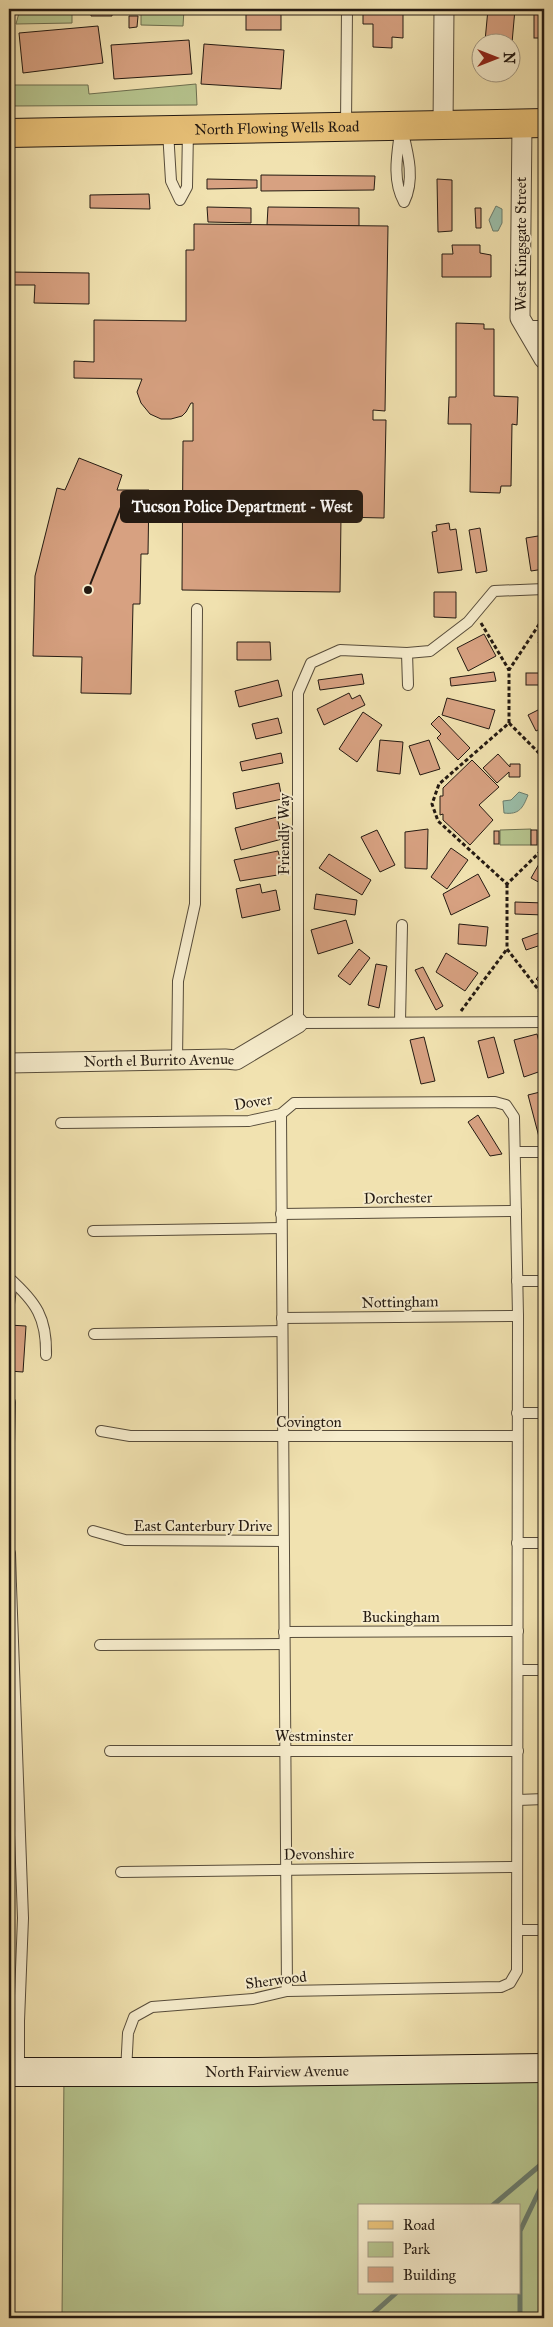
<svg xmlns="http://www.w3.org/2000/svg" width="553" height="2327" viewBox="0 0 553 2327" font-family="'IM FELL Great Primer',serif">
  <style>
    .green { fill: #b6c48e; stroke: #6d6f50; fill-rule: evenodd }
    .water { fill: #9bbea9; stroke: #6b7c6d }
    .lines { fill: none; stroke-linecap: round; stroke-linejoin: round }
    .stream { stroke: #6b7c6d; stroke-width: 5 }
    .building { fill: #d7a181; stroke: #241a12 }
    .lane-casing { stroke: #574c3a; stroke-width: 12 }
    .street-casing { stroke: #574c3a; stroke-width: 21 }
    .secondary-casing { stroke: #241a12; stroke-width: 30 }
    .primary-casing { stroke: #241a12; stroke-width: 30 }
    .path { stroke: #241a12; stroke-width: 3; stroke-dasharray: 4 2.5; stroke-linecap: butt }
    .lane { stroke: #f6eccc; stroke-width: 10 }
    .street { stroke: #f6eccc; stroke-width: 19 }
    .secondary { stroke: #f6eccc; stroke-width: 28 }
    .primary { stroke: #e8c178; stroke-width: 28 }
    .labels { text-anchor: middle; stroke-width: 4; stroke-linejoin: round; paint-order: stroke }
    .street-label { font-size: 15px; fill: #241a12; stroke: #f6eccc }
    .leader { fill: none; stroke: #241a12; stroke-width: 2 }
    .callout-dot { fill: #241a12; stroke: #f6eccc; stroke-width: 2 }
    .callout { fill: #241a12; stroke: #241a12; stroke-width: 2 }
    .callout-label { font-size: 16px; text-anchor: middle; font-weight: bold; fill: #fff }
  </style>
  <rect width="100%" height="100%" fill="#f1e2b0"/>
  <filter id="stains"><feTurbulence type="fractalNoise" baseFrequency=".004" numOctaves="4"/><feColorMatrix values="0 0 0 0 .2 0 0 0 0 .09 0 0 0 0 .02 0 0 0 .5 -.17"/></filter>
  <radialGradient id="worn" r=".72"><stop offset=".6" stop-color="#630" stop-opacity="0"/><stop offset="1" stop-color="#630" stop-opacity=".3"/></radialGradient>
  <g class="green">
    <polygon points="20,9 72,9 72,23 16,24"/>
    <polygon points="122,9 184,9 183,26 141,25 141,9"/>
    <polygon points="196,84 197,105 9,106 9,85 88,85 89,94"/>
    <polygon points="531,829 531,845 500,845 500,830"/>
    <path d="M544,2068V2318H62L64,2072ZM359,2206H519V2293H359Z"/>
  </g>
  <g class="water">
    <polygon points="496,206 502,209 502,223 498,231 493,231 489,220"/>
    <path d="M519,792L528,795C523,808 519,815 504,813L503,801L511,800Z"/>
  </g>
  <g class="lines">
    <g class="stream">
      <polyline points="492,2206 544,2162"/>
      <polyline points="368,2318 396,2293"/>
      <polyline points="520,2318 520,2231 544,2181"/>
    </g>
  </g>
  <g class="building">
    <polygon points="74,9 112,9 112,16 91,16 91,12 74,12"/>
    <rect x="246" y="9" width="35" height="21"/>
    <polygon points="363,9 403,9 403,38 392,37 392,48 373,47 373,24 363,24"/>
    <polygon points="488,9 515,9 512,43 485,41"/>
    <rect x="534" y="9" width="10" height="29"/>
    <polygon points="129,16 138,16 137,27 129,28"/>
    <polygon points="98,26 103,63 23,73 19,33"/>
    <polygon points="189,40 192,74 114,79 111,45"/>
    <polygon points="204,44 284,50 281,89 201,84"/>
    <polygon points="261,175 375,176 374,190 261,191"/>
    <polygon points="207,179 257,180 257,188 207,189"/>
    <polygon points="437,179 452,180 452,231 438,232"/>
    <polygon points="149,194 150,209 90,208 90,195"/>
    <polygon points="207,207 251,208 251,223 208,222"/>
    <polygon points="268,207 359,208 359,226 267,225"/>
    <polygon points="475,208 481,208 481,228 476,228"/>
    <polygon points="194,224 388,226 385,411 373,410 373,420 386,420 384,518 341,517 340,592 182,590 183,441 193,441 193,403 191,403 186,412 182,416 171,419 161,419 150,414 141,403 137,392 142,379 74,378 74,361 94,362 94,320 186,321 186,250 194,250"/>
    <polygon points="452,245 480,245 480,253 491,255 491,277 442,277 442,254 453,254"/>
    <polygon points="9,272 89,273 89,304 34,303 35,285 9,285"/>
    <polygon points="456,323 484,324 484,329 494,329 494,396 518,397 517,425 512,424 511,486 501,486 500,493 470,492 471,424 448,424 449,397 456,397"/>
    <polygon points="79,458 122,475 117,490 149,490 148,554 141,554 140,604 133,604 131,694 81,693 82,657 33,656 35,576 57,488 65,490"/>
    <polygon points="449,523 450,530 456,529 462,570 438,573 432,532 437,531 436,525"/>
    <polygon points="480,528 487,571 476,573 469,530"/>
    <polygon points="544,535 544,569 531,571 526,538"/>
    <polygon points="434,592 456,592 456,618 434,617"/>
    <polygon points="484,634 496,656 468,671 457,648"/>
    <polygon points="544,634 544,648 538,643"/>
    <polygon points="237,642 270,642 271,660 237,660"/>
    <polygon points="494,672 496,681 451,686 450,678"/>
    <rect x="526" y="673" width="18" height="12"/>
    <polygon points="362,674 364,684 320,690 318,680"/>
    <polygon points="278,680 282,696 239,707 235,691"/>
    <polygon points="349,693 352,699 360,695 365,705 324,725 317,709"/>
    <polygon points="447,698 495,710 489,729 442,715"/>
    <polygon points="544,707 544,727 536,731 528,715"/>
    <polygon points="363,712 382,725 357,762 339,749"/>
    <polygon points="439,716 470,748 458,760 437,738 441,734 431,724"/>
    <polygon points="278,718 282,733 256,739 252,724"/>
    <polygon points="380,740 403,742 400,774 377,771"/>
    <polygon points="429,740 440,769 420,775 409,746"/>
    <polygon points="281,753 283,763 242,771 240,762"/>
    <polygon points="498,754 510,767 510,764 520,764 520,777 509,777 509,772 497,783 483,768"/>
    <polygon points="472,760 499,787 479,805 493,820 470,845 443,820 443,814 440,815 440,796 443,796 443,788"/>
    <polygon points="279,783 282,799 236,809 233,793"/>
    <polygon points="277,817 282,839 241,850 235,828"/>
    <polygon points="428,829 427,869 405,868 405,832"/>
    <polygon points="377,830 395,865 380,872 361,837"/>
    <rect x="531" y="830" width="6" height="15"/>
    <rect x="494" y="831" width="5" height="13"/>
    <polygon points="451,848 468,860 447,889 431,877"/>
    <polygon points="278,851 284,874 240,881 234,860"/>
    <polygon points="329,854 371,880 362,895 319,868"/>
    <polygon points="543,857 544,858 544,885 531,878"/>
    <polygon points="478,874 490,896 451,915 443,894"/>
    <polygon points="260,884 262,893 276,890 280,910 242,918 236,889"/>
    <polygon points="316,894 357,900 355,915 314,909"/>
    <polygon points="515,902 544,903 544,915 515,914"/>
    <polygon points="346,920 353,943 318,954 311,930"/>
    <polygon points="459,924 488,927 486,946 458,944"/>
    <polygon points="544,931 544,944 526,950 522,939"/>
    <polygon points="359,949 370,958 350,985 338,976"/>
    <polygon points="446,953 478,973 465,991 436,972"/>
    <polygon points="376,964 387,966 379,1008 368,1005"/>
    <polygon points="423,967 443,1006 436,1010 415,970"/>
    <polygon points="544,970 544,986 536,979"/>
    <polygon points="537,1034 544,1062 544,1070 524,1077 514,1040"/>
    <polygon points="424,1037 435,1081 421,1084 410,1040"/>
    <polygon points="494,1037 504,1073 488,1078 478,1041"/>
    <polygon points="544,1091 544,1136 539,1137 528,1095"/>
    <polygon points="478,1115 502,1154 490,1156 468,1122"/>
    <polygon points="9,1325 26,1326 23,1372 9,1371"/>
  </g>
  <g class="lines">
    <g class="lane-casing">
      <g id="lane">
        <polyline points="346,124 347,9"/>
        <path d="M401,125C407,150 416,178 404,202C391,179 398,150 401,125Z"/>
        <polyline points="168,131 171,181 180,200 187,187 188,130"/>
        <polyline points="525,326 544,326"/>
        <polyline points="544,589 494,591 468,622 430,651 407,653 340,650 311,663 298,693 298,1023 544,1022"/>
        <polyline points="407,653 408,685"/>
        <polyline points="400,1022 402,925"/>
        <polyline points="177,1061 178,981 195,904 197,609"/>
        <polyline points="281,1114 287,1991"/>
        <polyline points="61,1123 249,1121 281,1114 294,1103 495,1102 506,1105 514,1117 518,1316 517,1971 510,1983 501,1987 287,1991 253,1999 152,2007 134,2017 128,2033 126,2072"/>
        <polyline points="515,1152 544,1152"/>
        <polyline points="281,1214 516,1211"/>
        <polyline points="93,1231 281,1228"/>
        <path d="M9,1278C36,1302 47,1318 46,1355"/>
        <polyline points="517,1281 544,1281"/>
        <polyline points="9,1304 12,1281"/>
        <polyline points="282,1318 518,1316"/>
        <polyline points="94,1334 282,1331"/>
        <polyline points="9,1402 10,1402 9,1443"/>
        <polyline points="517,1413 544,1413"/>
        <polyline points="101,1431 130,1436 517,1436"/>
        <polyline points="93,1531 125,1540 283,1541"/>
        <polyline points="517,1543 544,1543"/>
        <polyline points="9,1553 10,1553 11,1586 9,1586"/>
        <polyline points="11,1586 23,1918 19,2021 19,2070"/>
        <polyline points="284,1632 518,1631"/>
        <polyline points="100,1645 284,1644"/>
        <polyline points="518,1670 544,1670"/>
        <polyline points="110,1751 518,1751"/>
        <polyline points="518,1800 544,1799"/>
        <polyline points="121,1872 517,1867"/>
        <polyline points="518,1930 544,1930"/>
      </g>
    </g>
    <g class="street-casing">
      <g id="street">
        <polyline points="522,124 520,318 544,359"/>
        <polyline points="443,126 444,9"/>
        <path id="s1" d="M9,1063L225,1059L236,1060L298,1023"/>
      </g>
    </g>
    <g class="secondary-casing">
      <g id="secondary">
        <path id="s2" d="M9,2072H257L544,2068"/>
      </g>
    </g>
    <g class="primary-casing">
      <g id="primary">
        <path id="s3" d="M9,133L544,123"/>
      </g>
    </g>
    <g class="path">
      <polyline points="481,623 509,670"/>
      <polyline points="509,723 509,670 544,617"/>
      <polyline points="544,758 509,723 439,784 432,804 438,821 507,884 544,848"/>
      <polyline points="507,884 507,949 544,997"/>
      <polyline points="461,1011 507,949"/>
    </g>
    <use href="#lane" class="lane"/>
    <use href="#street" class="street"/>
    <use href="#secondary" class="secondary"/>
    <use href="#primary" class="primary"/>
  </g>
  <g class="labels">
    <g class="street-label">
      <text dy="5" stroke="none"><textPath href="#s3" startOffset="268">North Flowing Wells Road</textPath></text>
      <text transform="translate(521 244) rotate(-90)" y="5">West Kingsgate Street</text>
      <text transform="translate(284 834) rotate(-90)" y="5">Friendly Way</text>
      <text dy="5" stroke="none"><textPath href="#s1" startOffset="150">North el Burrito Avenue</textPath></text>
      <text transform="translate(253 1102) rotate(-9)" y="5">Dover</text>
      <text transform="translate(398 1198) rotate(-1)" y="5">Dorchester</text>
      <text transform="translate(400 1302) rotate(-1)" y="5">Nottingham</text>
      <text x="309" y="1427">Covington</text>
      <text x="203" y="1531">East Canterbury Drive</text>
      <text x="401" y="1622">Buckingham</text>
      <text x="314" y="1741">Westminster</text>
      <text transform="translate(319 1854) rotate(-1)" y="5">Devonshire</text>
      <text transform="translate(276 1980) rotate(-7)" y="5">Sherwood</text>
      <text dy="5" stroke="none"><textPath href="#s2" startOffset="268">North Fairview Avenue</textPath></text>
    </g>
  </g>
  <path class="leader" d="M88 590L121 507"/>
  <circle class="callout-dot" cx="88" cy="590" r="5"/>
  <rect class="callout" x="121" y="491" width="241" height="31" rx="5"/>
  <g class="callout-label">
    <text x="242" y="512">Tucson Police Department - West</text>
  </g>
  <rect width="553" height="2327" fill="none" stroke="#f1e2b0" stroke-width="30"/>
  <rect x="10" y="10" width="533" height="2307" fill="none" stroke="#241a12" stroke-width="2.5"/>
  <rect x="15" y="15" width="523" height="2297" fill="none" stroke="#241a12"/>
  <rect x="358" y="2204" width="162" height="90" fill="#f6eccc" stroke="#a29882"/>
  <rect x="368" y="2221" width="25" height="8" fill="#e8c178" stroke="#a29882"/>
  <text x="403" y="2230" font-size="15" fill="#241a12">Road</text>
  <rect x="368" y="2242" width="25" height="15" fill="#b6c48e" stroke="#a29882"/>
  <text x="403" y="2254" font-size="15" fill="#241a12">Park</text>
  <rect x="368" y="2267" width="25" height="15" fill="#d7a181" stroke="#a29882"/>
  <text x="403" y="2280" font-size="15" fill="#241a12">Building</text>
  <g transform="translate(496 58) rotate(90)"><circle r="24" fill="#f6eccc" stroke="#a29882"/>
  <path d="M0-4L9 19L0 12L-9 19Z" fill="#8f2418"/>
  <text y="-8" font-size="14" font-weight="bold" text-anchor="middle" fill="#241a12">N</text>
  </g>
  <rect width="100%" height="100%" filter="url(#stains)"/>
  <rect width="100%" height="100%" fill="url(#worn)"/>
</svg>
